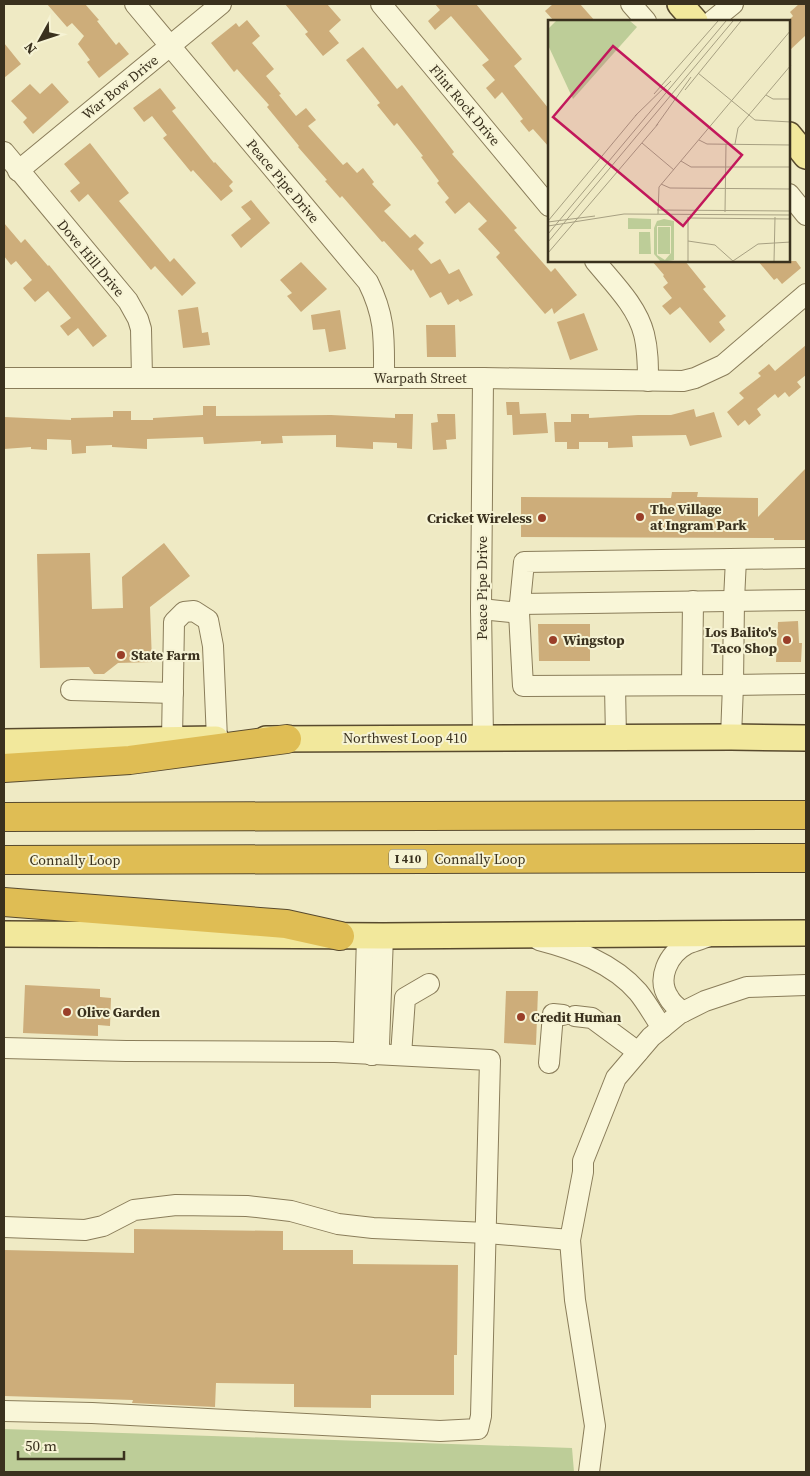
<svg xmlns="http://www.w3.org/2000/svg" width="810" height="1476" viewBox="0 0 810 1476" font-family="'Source Serif 4',serif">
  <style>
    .green { fill: #bdcd98 }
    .building { fill: #cdad7a }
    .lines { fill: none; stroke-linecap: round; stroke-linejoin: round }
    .minor-casing { stroke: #8a7d5a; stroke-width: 22 }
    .major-casing { stroke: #584a2e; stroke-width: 28 }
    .highway-casing { stroke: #584a2e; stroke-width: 30 }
    .minor { stroke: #f9f6d8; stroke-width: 20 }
    .major { stroke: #f2e89c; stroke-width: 25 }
    .highway { stroke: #dfbd54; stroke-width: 28 }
    .poi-dot { fill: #9a3f29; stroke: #f6f3d4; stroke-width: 2 }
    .labels { text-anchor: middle; stroke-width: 4; stroke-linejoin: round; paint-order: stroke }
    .shield { fill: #f6f3d4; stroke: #726b55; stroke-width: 1 }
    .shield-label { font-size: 12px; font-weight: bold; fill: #3a311e }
    .street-label { font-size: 14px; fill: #3a311e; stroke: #f6f3d4 }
    .poi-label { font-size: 14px; font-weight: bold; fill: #3a311e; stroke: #f6f3d4; text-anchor: start }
    .inset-road { fill: none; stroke: #a7a082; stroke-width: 1 }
    .view { fill: #c2185b; fill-opacity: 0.15; stroke: #c2185b; stroke-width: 2.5 }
    .inset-edge { fill: none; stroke: #3a311e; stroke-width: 2.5 }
  </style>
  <rect width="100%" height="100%" fill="#efeac4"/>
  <polygon class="green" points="4,1429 572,1448 574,1472 4,1472"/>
  <g class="building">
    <polygon points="47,4 85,4 99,20 97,21 116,45 119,42 129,54 99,78 87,62 90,60 78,44 84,36 72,23 67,27"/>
    <polygon points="285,4 327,4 341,20 329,31 339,43 323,56 305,34 308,32"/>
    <polygon points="435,4 476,4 522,59 514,66 549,109 549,147 533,129 529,132 520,121 523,119 502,92 495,99 486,88 495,80 482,65 489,60 451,16 435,30 428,21 440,10"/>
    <polygon points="553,4 580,4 595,21 554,21 545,11"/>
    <polygon points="799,4 806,4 806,35 789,51 789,20 793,16 790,12"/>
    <polygon points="247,20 260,36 252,43 274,69 266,76 281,94 279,95 296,116 306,108 316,120 308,126 343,165 347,162 357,173 363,168 374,182 372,184 391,205 384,211 410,238 415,234 424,243 418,249 431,264 440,259 449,274 459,269 473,295 460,302 458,299 448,305 441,292 430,298 413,269 411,271 384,241 382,242 342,196 340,198 325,181 327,180 298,147 299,146 267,107 269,105 237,69 234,72 211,43 236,23 239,27"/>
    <polygon points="4,43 21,64 4,78"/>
    <polygon points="363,47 397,89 402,85 454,152 452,154 517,228 514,230 551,272 555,268 577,295 554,314 552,308 545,314 496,257 500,253 478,229 487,221 469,202 455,214 445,202 449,198 437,183 439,181 421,157 423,156 397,123 394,126 377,105 380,103 346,60"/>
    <polygon points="52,83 69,102 33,134 23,122 27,118 11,101 30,84 40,94"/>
    <polygon points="160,88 176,108 172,111 185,127 214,163 215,162 233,182 229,186 233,191 221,201 193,170 191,172 163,138 167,135 152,116 144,122 133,108"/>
    <polygon points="90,143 129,193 119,201 170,262 174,258 196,283 182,296 155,266 151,270 88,194 79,202 70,191 80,183 64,164"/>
    <polygon points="251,200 270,223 241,248 231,235 251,219 241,207"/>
    <polygon points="4,223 21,243 25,239 48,266 49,265 107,336 93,347 78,328 68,336 60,326 71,318 48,291 35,302 23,288 32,280 16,261 11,265 4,256"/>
    <polygon points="652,261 685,261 706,287 703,289 726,316 719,322 725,330 710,343 680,307 670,315 662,306 672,298 663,287 668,283 663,276 664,275"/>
    <polygon points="758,261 796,261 801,268 782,284 777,278 774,280"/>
    <polygon points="301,262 327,289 301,312 287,296 292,293 280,280"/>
    <polygon points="198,307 202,333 208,332 210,345 183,348 178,310"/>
    <polygon points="340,310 346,349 329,352 325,329 313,330 311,315"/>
    <polygon points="584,313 598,350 570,360 557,322"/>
    <polygon points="426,325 455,325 456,357 427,357"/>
    <polygon points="806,345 806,375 797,382 801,387 789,397 785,392 778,398 775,394 757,409 761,415 749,425 745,420 738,426 727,412 744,398 739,393 761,376 758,373 769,364 775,371"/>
    <polygon points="506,402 519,402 520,414 546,413 548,433 513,435 512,415 507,415"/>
    <polygon points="203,406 216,406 216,416 331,415 395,418 395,414 413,414 412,449 397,448 397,443 373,442 373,449 336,447 336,435 282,436 283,443 261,444 261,441 204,444 203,437 147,439 147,449 112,447 112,445 86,446 86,453 72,454 71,440 47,439 47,450 31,449 31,447 4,449 4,417 71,420 71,418 113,417 113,411 131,411 131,420 153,420 153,418 203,415"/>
    <polygon points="694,409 696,417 714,412 722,437 690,446 686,435 632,436 633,447 608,448 608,442 579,442 579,449 567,449 567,442 555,442 554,422 571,422 571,414 589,414 589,418 638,415 671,415"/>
    <polygon points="437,414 455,414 456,439 446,440 447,449 433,450 431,423 438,422"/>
    <polygon points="806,468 806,540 774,540 774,538 521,537 521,497 671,498 672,492 698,492 697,497 758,498 758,517"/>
    <polygon points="164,543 190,576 150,607 152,662 118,663 104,674 94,674 89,667 40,668 37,554 90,553 92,609 123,608 122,577"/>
    <polygon points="798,621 799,643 802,643 801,662 776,662 778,622"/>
    <polygon points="538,624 590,624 590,661 539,661"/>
    <polygon points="25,985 100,989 100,997 111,998 110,1026 98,1025 98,1036 23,1033"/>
    <polygon points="506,991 538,991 536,1045 504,1043"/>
    <polygon points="134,1229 283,1231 283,1250 353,1250 353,1264 458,1265 457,1355 454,1355 454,1395 371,1395 371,1408 294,1407 294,1384 216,1383 215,1407 132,1403 133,1400 4,1396 4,1250 134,1253"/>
  </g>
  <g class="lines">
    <g class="minor-casing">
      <g id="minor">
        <path d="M135,4L368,282C386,318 384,340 384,378"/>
        <polyline points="381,4 549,206"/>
        <polyline points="631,4 646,21"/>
        <polyline points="712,21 733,4"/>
        <polyline points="4,152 128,301 138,319 141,329 142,378"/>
        <polyline points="18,171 221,4"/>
        <polyline points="789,194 806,215"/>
        <path d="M595,261C613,283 637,306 644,334C648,350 648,365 648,381"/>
        <polyline points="4,378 483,378 683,381 695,378 723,365 806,294"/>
        <polyline points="736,559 734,600 733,685 806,684"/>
        <polyline points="520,604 806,600"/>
        <polyline points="481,609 519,613 524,562 806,558"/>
        <polyline points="519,613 523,686 733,685 731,737"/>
        <polyline points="692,685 693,601"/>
        <polyline points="615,686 616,738"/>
        <polyline points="71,690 173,693"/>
        <polyline points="483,738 481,609 483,378"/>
        <polyline points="172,739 174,622 184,612 194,611 208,620 213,646 217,739"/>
        <polyline points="367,936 364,1044 372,1055"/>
        <path d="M539,940C574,949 613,963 638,992C647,1003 654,1016 662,1028"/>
        <path d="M683,1012C678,1008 672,1004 669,998C656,979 668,954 687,944C694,941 702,939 710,936"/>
        <polyline points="575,1016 592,1018 638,1052"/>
        <polyline points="4,1048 126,1051 335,1052 490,1060 481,1416 478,1429 440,1431 92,1413 4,1411"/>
        <polyline points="372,1055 379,1045 383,936"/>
        <polyline points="401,1055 405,998 429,984"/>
        <polyline points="549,1063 553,1014 563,1015"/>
        <polyline points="4,1227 85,1230 103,1226 134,1210 176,1205 247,1206 291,1211 338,1224 373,1228 487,1233 570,1240"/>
        <polyline points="589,1472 595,1426 575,1300 570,1240 583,1172 583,1161 616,1078 651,1037 679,1014 705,1001 747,987 806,985"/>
      </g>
    </g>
    <g class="major-casing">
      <g id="major">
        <polyline points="680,4 695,21"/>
        <polyline points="789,135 806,156"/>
        <polyline points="266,739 731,737 806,738"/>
        <polyline points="4,742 216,739"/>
        <polyline points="4,934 383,936 806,933"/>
      </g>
    </g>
    <g class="highway-casing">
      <g id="highway">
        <polyline points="4,768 130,760 287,739"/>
        <polyline points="4,817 806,815"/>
        <polyline points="4,860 806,858"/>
        <polyline points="4,902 286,924 340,936"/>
      </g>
    </g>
    <use href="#minor" class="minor"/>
    <use href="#major" class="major"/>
    <use href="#highway" class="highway"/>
  </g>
  <g class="poi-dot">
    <circle cx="640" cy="517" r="5"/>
    <circle cx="542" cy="518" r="5"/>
    <circle cx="553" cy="640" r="5"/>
    <circle cx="787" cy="640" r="5"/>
    <circle cx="121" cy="655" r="5"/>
    <circle cx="67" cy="1012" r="5"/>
    <circle cx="521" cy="1017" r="5"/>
  </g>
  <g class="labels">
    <rect class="shield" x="389" y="849.5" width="38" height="19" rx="4"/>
    <g class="shield-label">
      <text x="408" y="863">I 410</text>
    </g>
    <g class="street-label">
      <text transform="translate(120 87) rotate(-39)" y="5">War Bow Drive</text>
      <text transform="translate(465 105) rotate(50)" y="5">Flint Rock Drive</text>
      <text transform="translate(283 181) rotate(50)" y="5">Peace Pipe Drive</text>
      <text transform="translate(91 258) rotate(50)" y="5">Dove Hill Drive</text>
      <text x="420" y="383">Warpath Street</text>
      <text transform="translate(482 588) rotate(-90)" y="5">Peace Pipe Drive</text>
      <text x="405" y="743">Northwest Loop 410</text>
      <text x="480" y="864">Connally Loop</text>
      <text x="75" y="865">Connally Loop</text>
    </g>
    <g class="poi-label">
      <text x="650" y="514">The Village<tspan x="650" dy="16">at Ingram Park</tspan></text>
      <text x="532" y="523" text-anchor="end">Cricket Wireless</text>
      <text x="777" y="637" text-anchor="end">Los Balito's<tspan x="777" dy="16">Taco Shop</tspan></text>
      <text x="563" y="645">Wingstop</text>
      <text x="131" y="660">State Farm</text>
      <text x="77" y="1017">Olive Garden</text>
      <text x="531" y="1022">Credit Human</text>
    </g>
  </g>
  <g transform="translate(548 20)">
    <rect width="242" height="242" fill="#efeac4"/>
    <path d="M8,1H82L89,7L25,79L0,25V9ZM80,198L103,199V209H80ZM116,199L126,201V240L113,242L106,234V208L109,201ZM109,206H123V233L117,240L109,235ZM110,207H122V234H110ZM91,212H102L103,234H91Z" fill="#bdcd98" fill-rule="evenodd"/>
    <path class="inset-road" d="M150,53L207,100L243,102M137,70L193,1M106,74L170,1M218,75L225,79H243M87,96L123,61M108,106L143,57M151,120L159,124L243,125M94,123L126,150M187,124L190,108L243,45M133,141L143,147H243M113,164L122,168L243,169M109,190L243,191M177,192L178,124M110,194L111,167L243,10M140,197V242M140,198L243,199M0,201L89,94M0,202L47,196M0,206L76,194L243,195M0,214L178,1M140,221L167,225L186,242M0,222L185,1M0,233L110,104M185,241L210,224L243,222M226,242L227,197"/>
    <path class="view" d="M65,26L194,135L135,206L5,97Z"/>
    <rect width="242" height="242" class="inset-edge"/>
  </g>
  <rect width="810" height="1476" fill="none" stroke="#3a311e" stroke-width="10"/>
  <g transform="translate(40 40) rotate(230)" stroke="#f6f3d4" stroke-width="4" paint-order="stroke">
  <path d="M0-4L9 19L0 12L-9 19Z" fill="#3a311e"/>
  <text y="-8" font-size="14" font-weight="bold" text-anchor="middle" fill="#3a311e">N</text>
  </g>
  <path d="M18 1451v8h106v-8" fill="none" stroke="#3a311e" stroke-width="2.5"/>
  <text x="25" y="1451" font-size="15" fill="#3a311e" stroke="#f6f3d4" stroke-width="4" paint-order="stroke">50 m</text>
</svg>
